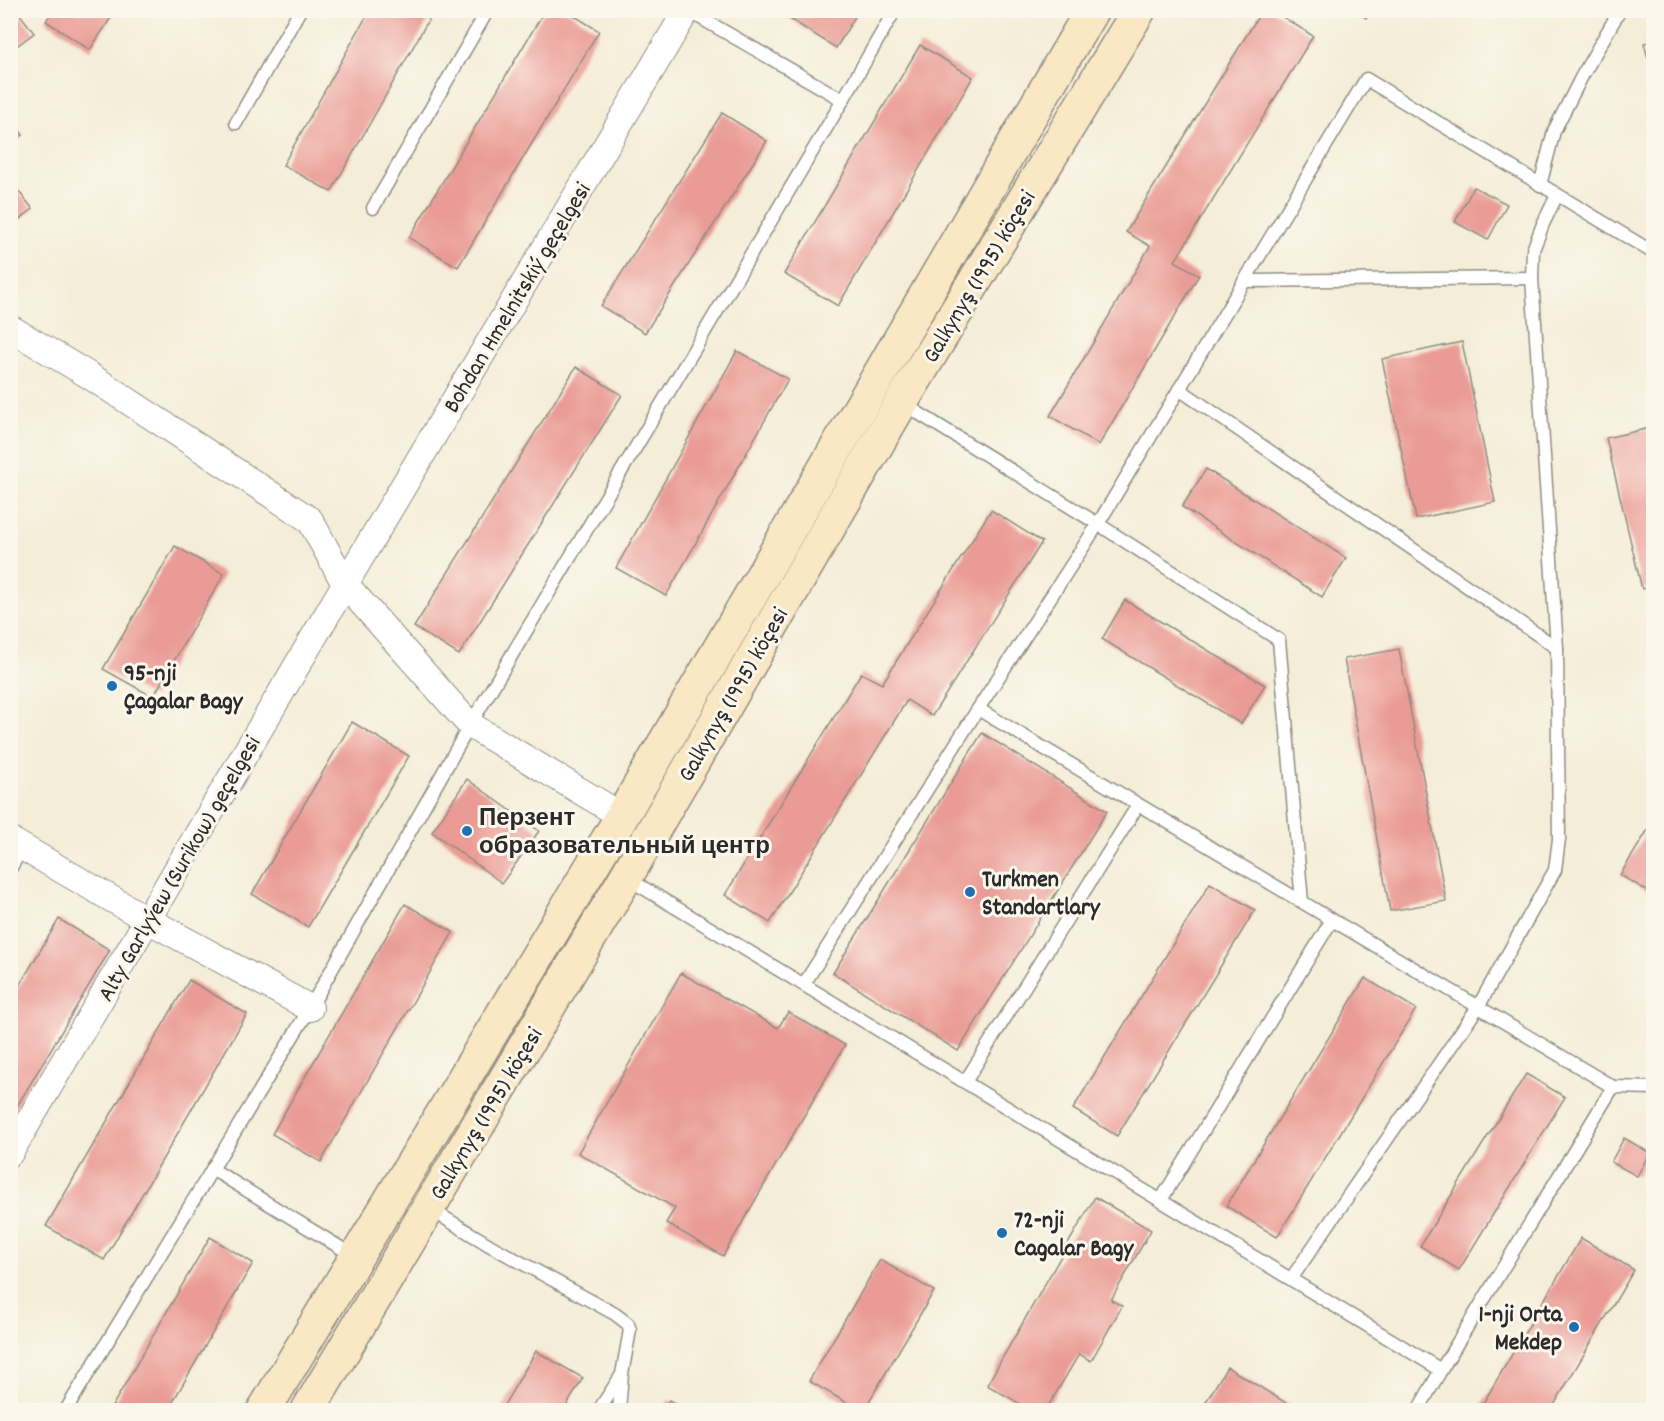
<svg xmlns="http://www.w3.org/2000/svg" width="1664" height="1421" viewBox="0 0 1664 1421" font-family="Dekko,sans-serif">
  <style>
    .building { fill: #ea9b95 }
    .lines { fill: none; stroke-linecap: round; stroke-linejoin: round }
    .service-casing { stroke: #908c82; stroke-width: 15 }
    .minor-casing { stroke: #908c82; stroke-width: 28 }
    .secondary-casing { stroke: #908c82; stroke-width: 36 }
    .service { stroke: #fff; stroke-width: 12 }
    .minor { stroke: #fff; stroke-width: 26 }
    .secondary { stroke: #fae7c3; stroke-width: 33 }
    .poi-dot { fill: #1f6fb2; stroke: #fbf7ec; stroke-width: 2 }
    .labels { text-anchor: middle; stroke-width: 6; stroke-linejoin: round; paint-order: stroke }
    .street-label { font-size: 24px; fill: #2b2b2b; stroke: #fbf7ec }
    .poi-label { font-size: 24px; font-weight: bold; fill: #2b2b2b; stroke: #fbf7ec; text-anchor: start }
  </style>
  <rect width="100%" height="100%" fill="#fbf7ec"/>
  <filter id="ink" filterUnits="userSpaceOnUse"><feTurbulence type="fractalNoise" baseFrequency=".0167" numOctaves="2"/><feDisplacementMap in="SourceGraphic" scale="12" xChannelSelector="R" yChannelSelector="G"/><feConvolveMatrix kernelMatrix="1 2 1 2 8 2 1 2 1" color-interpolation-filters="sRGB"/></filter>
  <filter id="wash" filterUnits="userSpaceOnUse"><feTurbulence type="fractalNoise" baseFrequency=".008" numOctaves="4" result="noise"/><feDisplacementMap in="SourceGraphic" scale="24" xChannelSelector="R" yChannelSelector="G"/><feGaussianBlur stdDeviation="1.35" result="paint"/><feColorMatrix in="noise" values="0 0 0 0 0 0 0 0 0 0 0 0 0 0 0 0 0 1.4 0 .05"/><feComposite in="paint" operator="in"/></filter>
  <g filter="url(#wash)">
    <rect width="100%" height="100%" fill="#f4edd8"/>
    <g id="blocks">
      <g class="building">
        <polygon points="10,10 17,10 34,33 10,51"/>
        <polygon points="53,10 116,10 90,50 46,21"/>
        <polygon points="370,10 434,10 331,192 283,165"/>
        <polygon points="545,10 565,10 599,31 458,267 409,238"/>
        <polygon points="781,10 859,10 836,48 779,12"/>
        <polygon points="1262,10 1272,10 1313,36 1175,261 1199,275 1099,445 1050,416 1150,246 1126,232"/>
        <polygon points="1353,10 1371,10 1366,18"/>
        <polygon points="1654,41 1654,77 1653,77 1644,43"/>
        <polygon points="920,45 973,77 838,306 784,274"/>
        <polygon points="722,113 767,141 645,333 601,306"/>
        <polygon points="10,121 23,135 10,145"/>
        <polygon points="10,181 33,209 10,227"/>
        <polygon points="1474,187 1507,204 1488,240 1455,222"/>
        <polygon points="1462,342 1495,502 1416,519 1382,359"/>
        <polygon points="737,351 788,379 666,596 616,568"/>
        <polygon points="576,367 622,395 459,655 414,627"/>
        <polygon points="1654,427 1654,586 1642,589 1606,438"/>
        <polygon points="1206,469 1346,558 1322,597 1182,507"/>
        <polygon points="991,510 1042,542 932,716 907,700 770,923 725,895 861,673 882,684"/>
        <polygon points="175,546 224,574 153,697 103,669"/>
        <polygon points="1125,600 1265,685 1241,724 1102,639"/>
        <polygon points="1399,649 1446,901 1390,911 1344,659"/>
        <polygon points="352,722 409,756 308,927 252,894"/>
        <polygon points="982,733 1107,811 958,1051 833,973"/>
        <polygon points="467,779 539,831 502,883 432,832"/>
        <polygon points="1654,820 1654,895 1620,875"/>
        <polygon points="1210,883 1255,910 1117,1136 1073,1109"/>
        <polygon points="405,904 453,932 321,1162 272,1134"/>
        <polygon points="59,919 110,950 10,1118 10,1001"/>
        <polygon points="681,973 778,1028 788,1012 845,1045 723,1256 666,1223 675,1208 578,1153"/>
        <polygon points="1365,978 1416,1009 1277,1237 1226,1206"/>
        <polygon points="189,980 247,1014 104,1260 46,1226"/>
        <polygon points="1526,1074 1565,1097 1459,1270 1420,1246"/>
        <polygon points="1624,1138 1650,1153 1637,1176 1611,1162"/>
        <polygon points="1095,1197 1151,1230 1111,1300 1122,1306 1091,1361 1079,1354 1046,1410 1031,1410 987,1385"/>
        <polygon points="210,1237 253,1263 168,1410 110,1410"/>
        <polygon points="1581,1238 1634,1270 1551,1410 1479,1410"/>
        <polygon points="880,1260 934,1291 864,1410 859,1410 809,1381"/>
        <polygon points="536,1351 583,1378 564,1410 501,1410"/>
        <polygon points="1227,1367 1291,1406 1289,1410 1201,1410"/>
        <polygon points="669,1400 687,1410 662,1410"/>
      </g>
    </g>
  </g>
  <g filter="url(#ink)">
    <use href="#blocks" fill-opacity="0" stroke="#908c82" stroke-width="1.5"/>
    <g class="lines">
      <g class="service-casing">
        <g id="service">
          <polyline points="687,10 843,100"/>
          <polyline points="236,123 300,10"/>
          <polyline points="1540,185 1554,131 1582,76 1620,10"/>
          <polyline points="373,208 488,10"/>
          <polyline points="1244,281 1532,278"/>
          <polyline points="1179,389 1557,648"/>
          <polyline points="902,403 1098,524 1366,79 1654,253"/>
          <polyline points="10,869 23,847"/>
          <polyline points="627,878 1441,1370 1418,1410"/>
          <polyline points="1302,902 1279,640 1098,524 978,709 1613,1087 1441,1370"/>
          <polyline points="804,984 978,709"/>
          <polyline points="965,1082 1138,805"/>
          <polyline points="1613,1087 1654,1088"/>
          <polyline points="212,1169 354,1256"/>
          <polyline points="1161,1200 1332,920"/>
          <polyline points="430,1209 491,1246 615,1314 628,1324 630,1330 622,1374 619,1410"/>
          <polyline points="1291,1279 1478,1007 1555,870 1559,839 1557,648 1532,278 1533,250 1543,224 1557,195"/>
          <polyline points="66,1410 310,1008 470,725 843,100 895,10"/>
          <polyline points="599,1410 621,1376"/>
        </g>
      </g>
      <g class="minor-casing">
        <g id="minor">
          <polyline points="10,328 90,376 310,520 345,584 470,725 622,816"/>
          <polyline points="10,840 148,920 310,1008"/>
          <polyline points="10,1153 345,584 687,10"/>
        </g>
      </g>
      <g class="secondary-casing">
        <g id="secondary">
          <polyline points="264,1410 622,816 1092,10"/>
          <polyline points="308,1410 626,877 901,403 1139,10"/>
        </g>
      </g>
      <use href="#service" class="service"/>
      <use href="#minor" class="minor"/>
      <use href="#secondary" class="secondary"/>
    </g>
  </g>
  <g class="poi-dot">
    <circle cx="112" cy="686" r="6"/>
    <circle cx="467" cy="831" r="6"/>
    <circle cx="970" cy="892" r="6"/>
    <circle cx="1002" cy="1233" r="6"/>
    <circle cx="1574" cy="1327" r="6"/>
  </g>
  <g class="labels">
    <g class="street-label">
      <text transform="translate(978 276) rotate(-59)" y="8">Galkynyş (1995) köçesi</text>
      <text transform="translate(516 297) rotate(-59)" y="8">Bohdan Hmelnitskiý geçelgesi</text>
      <text transform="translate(732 694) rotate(-60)" y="8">Galkynyş (1995) köçesi</text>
      <text transform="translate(178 868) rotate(-60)" y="8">Alty Garlyýew (Surikow) geçelgesi</text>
      <text transform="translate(485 1113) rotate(-59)" y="8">Galkynyş (1995) köçesi</text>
    </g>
    <g class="poi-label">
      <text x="124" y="680">95-nji<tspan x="124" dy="28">Çagalar Bagy</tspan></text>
      <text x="479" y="825">Перзент<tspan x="479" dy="28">образовательный центр</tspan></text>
      <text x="982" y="886">Turkmen<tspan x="982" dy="28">Standartlary</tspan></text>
      <text x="1014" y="1227">72-nji<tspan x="1014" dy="28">Cagalar Bagy</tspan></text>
      <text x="1562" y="1321" text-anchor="end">1-nji Orta<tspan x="1562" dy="28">Mekdep</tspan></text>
    </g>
  </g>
  <rect width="1664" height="1421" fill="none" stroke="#fbf7ec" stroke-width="36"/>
</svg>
